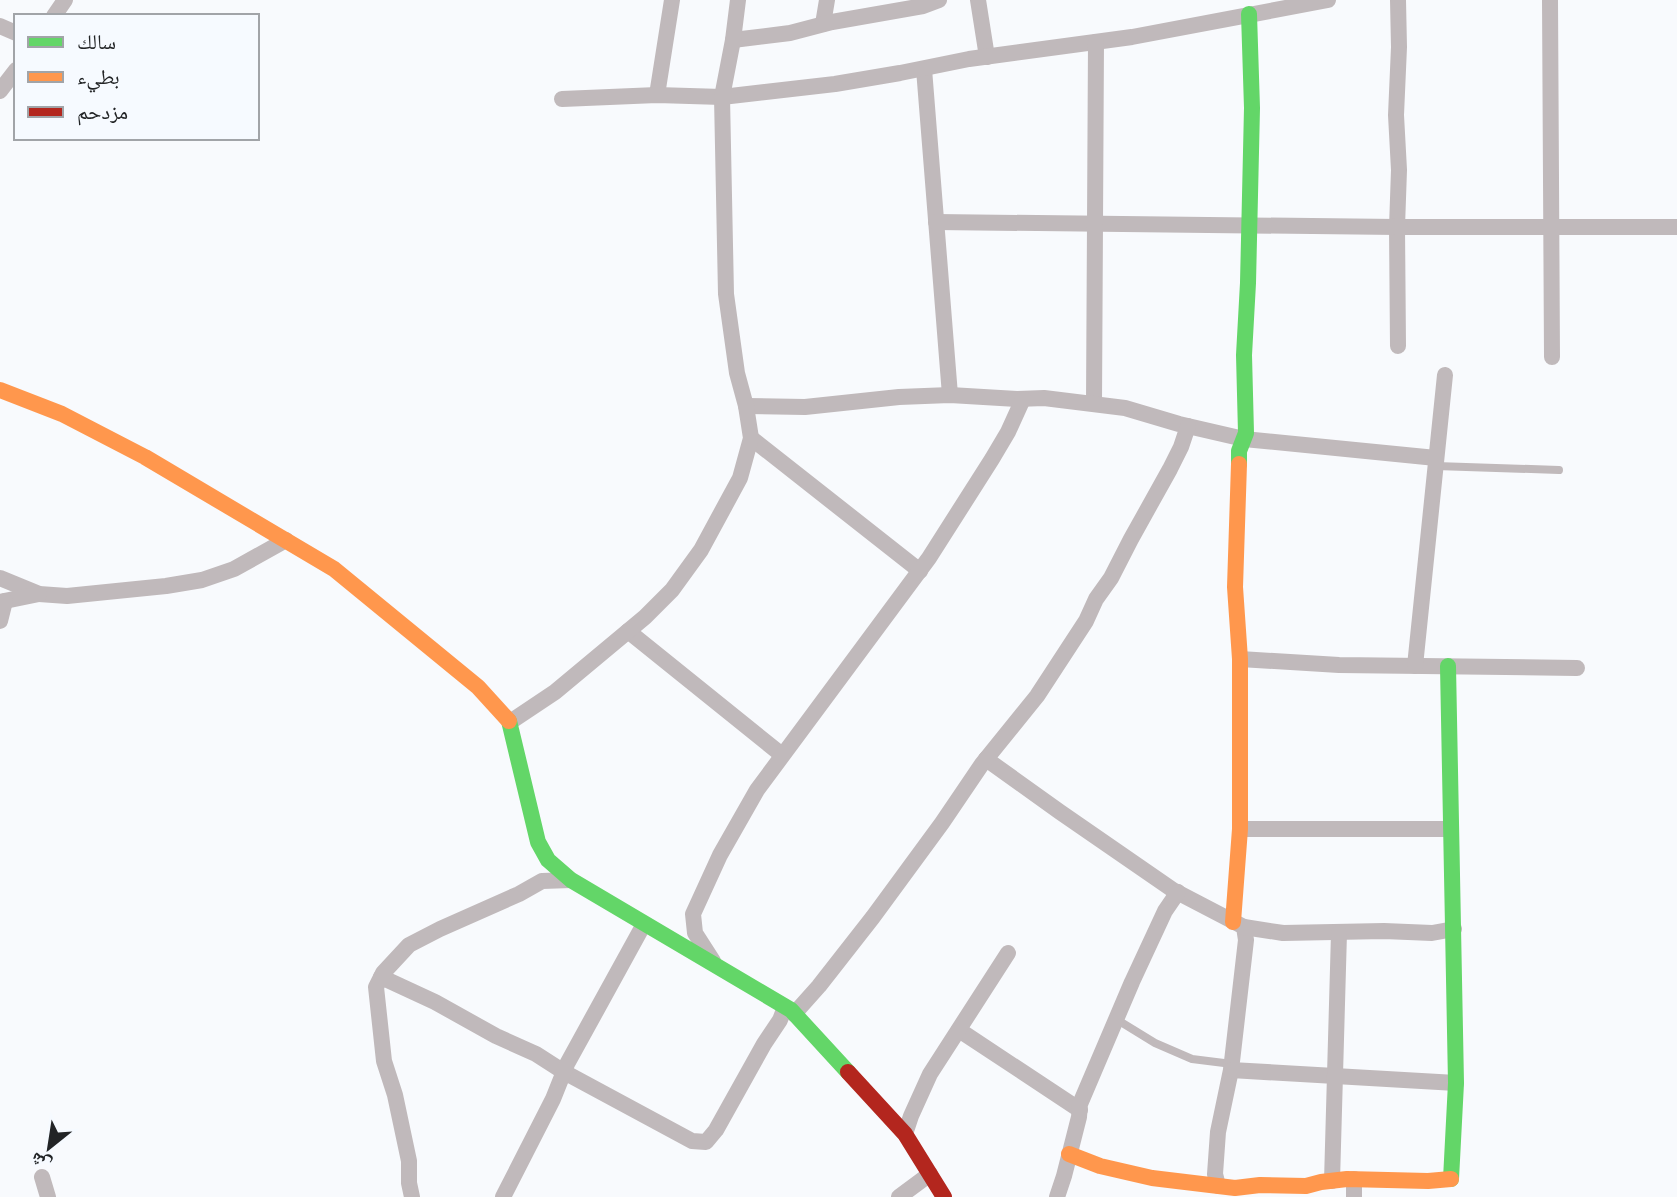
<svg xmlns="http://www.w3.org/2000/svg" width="1677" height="1197" viewBox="0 0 1677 1197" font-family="Inter,'Noto Naskh Arabic',sans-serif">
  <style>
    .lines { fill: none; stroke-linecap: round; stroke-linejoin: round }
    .lane { stroke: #c0b9bb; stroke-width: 8 }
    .street { stroke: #c0b9bb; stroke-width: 16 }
    .fast { stroke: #63d668; stroke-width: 16 }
    .slow { stroke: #ff974d; stroke-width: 16 }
    .jam { stroke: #b3261e; stroke-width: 16 }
  </style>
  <rect width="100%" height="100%" fill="#f8fafd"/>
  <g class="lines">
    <g class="lane">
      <polyline points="1436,466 1559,470"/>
      <polyline points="1116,1019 1155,1043 1192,1059 1232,1064"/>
    </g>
    <g class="street">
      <polyline points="978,0 987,57"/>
      <polyline points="1398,0 1399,47 1396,115 1399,170 1397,227 1398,346"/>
      <polyline points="1550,0 1552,357"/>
      <polyline points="54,16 65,0"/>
      <polyline points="823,24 827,0"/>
      <polyline points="0,26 16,33"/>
      <polyline points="733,40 790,33 832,22 923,6 939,0"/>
      <polyline points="924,69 950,395"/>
      <polyline points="0,91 16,70"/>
      <polyline points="657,95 672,0"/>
      <polyline points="562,99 657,95 722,97 835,84 900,73 969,59 1132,37 1328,0"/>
      <polyline points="936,222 1397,227 1677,227"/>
      <polyline points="1094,403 1096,42"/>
      <polyline points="746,406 805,407 899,397 950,395 1017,399 1044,398 1125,408 1179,424 1244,439 1436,458"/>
      <polyline points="751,438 920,571"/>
      <polyline points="0,578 39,594 67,596 166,586 202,580 234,569 286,540"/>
      <polyline points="0,602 39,594"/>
      <polyline points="0,621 5,601"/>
      <polyline points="628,631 782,755"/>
      <polyline points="1240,659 1339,665 1577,668"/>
      <polyline points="1415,666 1445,375"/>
      <polyline points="510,722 555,692 645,617 672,590 701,550 740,478 751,438 746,406 737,373 726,294 722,97 733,40 738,0"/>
      <polyline points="986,759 1060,812 1173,890 1244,927 1246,940 1231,1070 1218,1132 1215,1174 1218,1186"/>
      <polyline points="1240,829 1451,829"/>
      <polyline points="1244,927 1283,933 1384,931 1432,933 1454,929"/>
      <polyline points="713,961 695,933 693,914 720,855 757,790 929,558 992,459 1008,432 1023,399"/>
      <polyline points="381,977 435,1002 496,1036 536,1054 564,1072 692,1141 706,1142 716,1130 764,1044 780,1020 785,1007"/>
      <polyline points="794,1014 819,986 873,917 942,823 982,764 1037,696 1086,621 1096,599 1111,578 1131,539 1170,469 1181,447 1188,426"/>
      <polyline points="959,1030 1080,1110"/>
      <polyline points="1231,1070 1456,1083"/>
      <polyline points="905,1134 911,1116 930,1074 1008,953"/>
      <polyline points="42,1177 48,1197"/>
      <polyline points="1332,1181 1339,933"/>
      <polyline points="412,1197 409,1183 409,1161 395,1095 384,1061 376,987 383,973 409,945 440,929 519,894 542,881 571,880"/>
      <polyline points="503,1197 553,1099 567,1064 644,924"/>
      <polyline points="899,1197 930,1174"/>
      <polyline points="1057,1197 1064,1176 1079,1117 1080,1104 1132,982 1165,911 1178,892"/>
      <polyline points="1354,1197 1354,1179"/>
    </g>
    <g class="fast">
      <polyline points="1239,464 1239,451 1246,433 1244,355 1248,283 1252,108 1249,14"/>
      <polyline points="1448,666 1456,1083 1451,1179"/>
      <polyline points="509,721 538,842 548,860 571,880 791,1010 848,1072"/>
    </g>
    <g class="slow">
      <polyline points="0,390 62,414 145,457 334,569 478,687 509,721"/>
      <polyline points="1233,922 1240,829 1240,659 1235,587 1239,464"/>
      <polyline points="1069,1154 1100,1166 1152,1178 1235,1188 1260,1185 1306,1186 1321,1182 1347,1179 1428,1181 1451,1179"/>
    </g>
    <polyline class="jam" points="848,1072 905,1134 944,1197"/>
  </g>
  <rect x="14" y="14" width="245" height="126" fill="#f6faff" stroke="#a1a4a8" stroke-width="2"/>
  <rect x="28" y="37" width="35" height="10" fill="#63d668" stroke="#a1a4a8" stroke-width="2"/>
  <text x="77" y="49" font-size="21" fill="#222426">سالك</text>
  <rect x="28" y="72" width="35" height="10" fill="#ff974d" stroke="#a1a4a8" stroke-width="2"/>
  <text x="77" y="84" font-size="21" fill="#222426">بطيء</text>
  <rect x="28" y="107" width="35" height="10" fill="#b3261e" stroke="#a1a4a8" stroke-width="2"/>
  <text x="77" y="119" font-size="21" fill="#222426">مزدحم</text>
  <g transform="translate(49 1148) rotate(210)" stroke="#f6faff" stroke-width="5" paint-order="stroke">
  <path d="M0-5L12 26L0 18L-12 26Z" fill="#222426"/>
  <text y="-10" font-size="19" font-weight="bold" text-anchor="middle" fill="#222426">ش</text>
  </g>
</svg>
